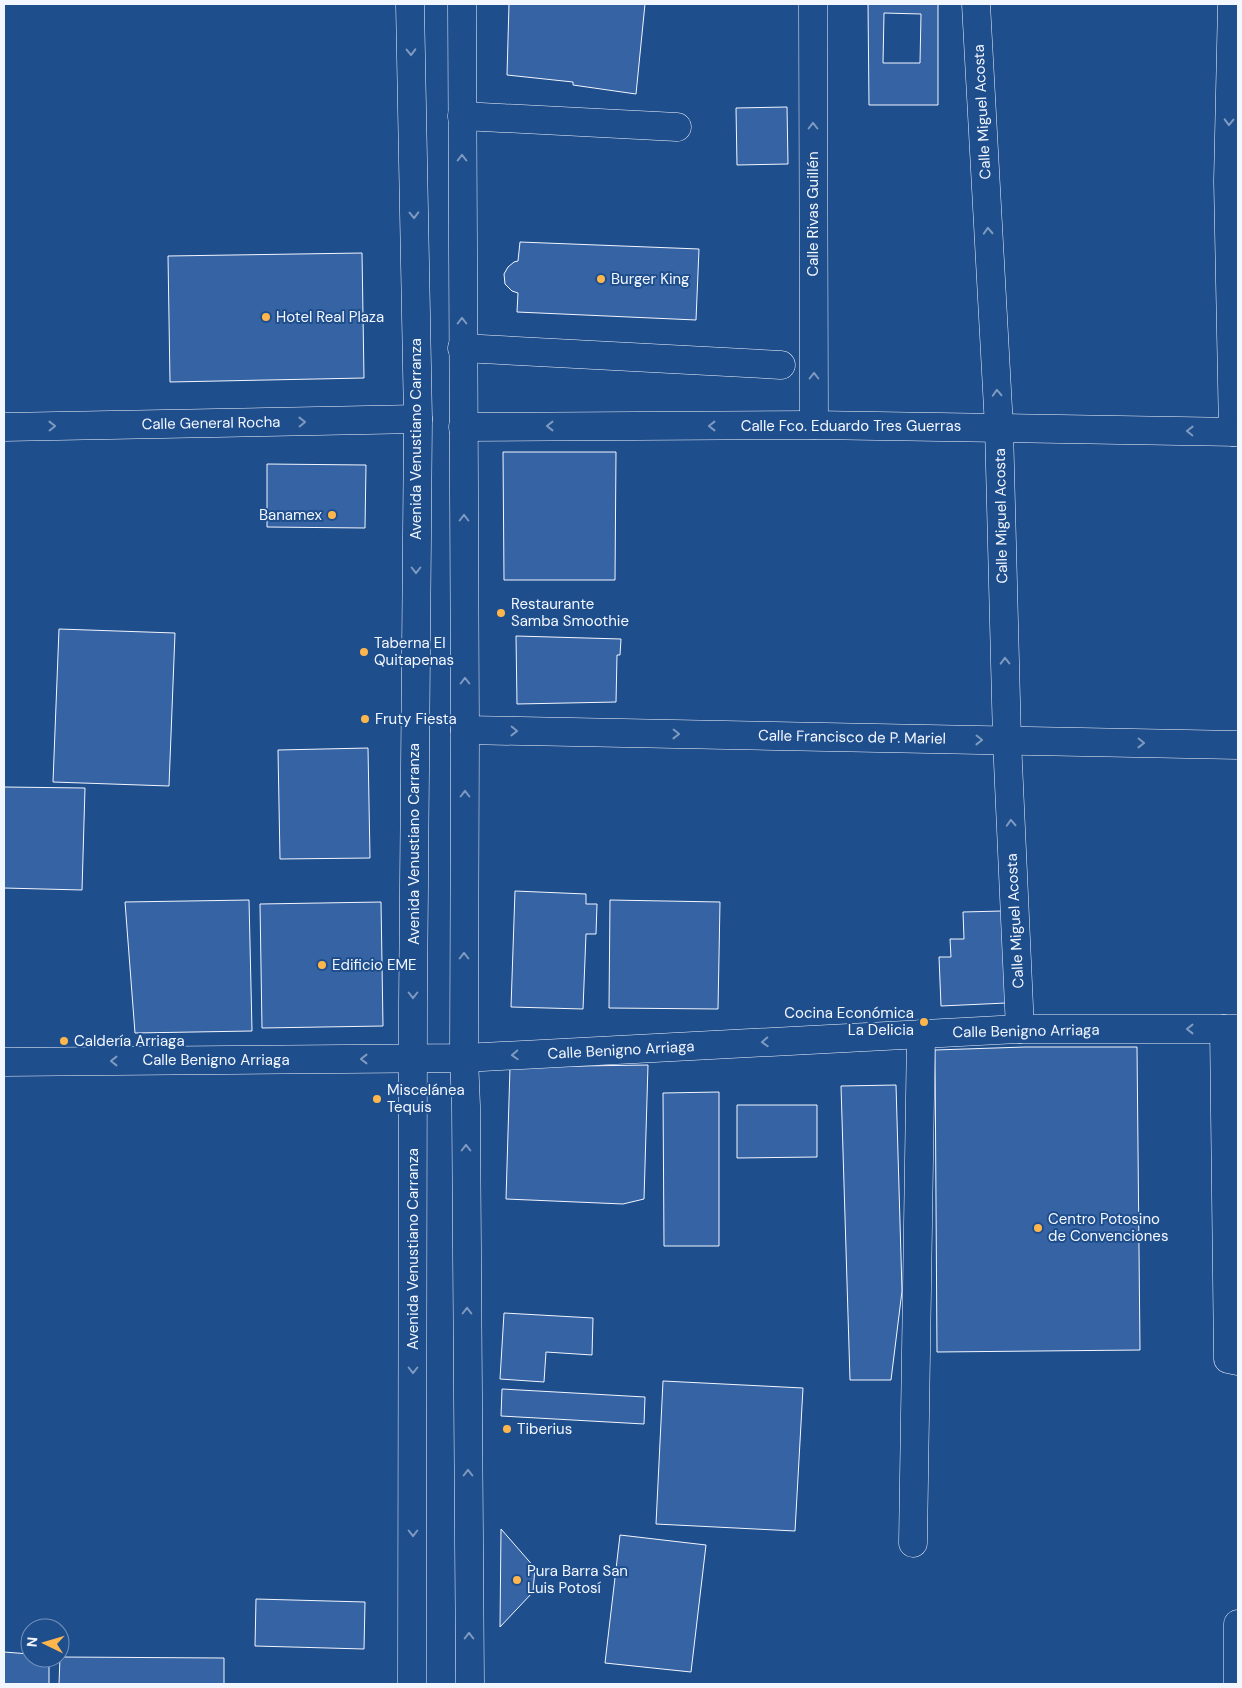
<svg xmlns="http://www.w3.org/2000/svg" width="1242" height="1688" viewBox="0 0 1242 1688" font-family="'DM Sans',sans-serif">
  <style>
    .building { fill: #3563a3; stroke: #f2f6ff; fill-rule: evenodd }
    .lines { fill: none; stroke-linecap: round; stroke-linejoin: round }
    .minor-casing { stroke: #f2f6ff; stroke-width: 29 }
    .major-casing { stroke: #f2f6ff; stroke-width: 29 }
    .minor { stroke: #1f4e8c; stroke-width: 28 }
    .major { stroke: #1f4e8c; stroke-width: 28 }
    .oneway { stroke: #7e9ac0 }
    .poi-dot { fill: #ffb74d; stroke: #1f4e8c; stroke-width: 2 }
    .labels { text-anchor: middle; stroke-width: 4; stroke-linejoin: round; paint-order: stroke }
    .street-label { font-size: 15px; fill: #f2f6ff; stroke: #1f4e8c }
    .poi-label { font-size: 15px; fill: #f2f6ff; stroke: #1f4e8c; text-anchor: start }
  </style>
  <rect width="100%" height="100%" fill="#1f4e8c"/>
  <g class="building">
    <polygon points="509,4 645,4 636,94 573,85 573,82 507,75"/>
    <path d="M868,4H938V105H869ZM884,13L921,14L920,63H883Z"/>
    <polygon points="787,107 788,164 737,165 736,108"/>
    <polygon points="520,242 699,249 696,320 517,312 518,293 512,291 505,284 504,274 508,267 514,262 518,261"/>
    <polygon points="362,253 364,378 170,382 168,256"/>
    <polygon points="503,452 616,452 615,580 504,580"/>
    <polygon points="267,464 366,465 365,528 267,527"/>
    <polygon points="59,629 175,633 169,786 53,782"/>
    <polygon points="516,636 621,639 620,655 617,655 616,702 517,704"/>
    <polygon points="368,748 370,858 280,859 278,750"/>
    <polygon points="4,787 85,788 82,890 4,888"/>
    <polygon points="515,891 586,894 586,904 597,904 596,934 586,934 583,1009 511,1007"/>
    <polygon points="249,900 252,1031 135,1033 125,902"/>
    <polygon points="610,900 720,902 718,1009 609,1008"/>
    <polygon points="381,902 383,1026 262,1028 260,904"/>
    <polygon points="1002,911 1006,1003 941,1006 939,957 951,957 950,939 964,939 963,912"/>
    <polygon points="1025,1047 1137,1047 1140,1350 937,1352 935,1050"/>
    <polygon points="648,1065 644,1199 623,1204 506,1199 510,1067"/>
    <polygon points="896,1085 902,1291 891,1380 850,1380 841,1086"/>
    <polygon points="719,1092 719,1246 664,1246 663,1093"/>
    <polygon points="737,1105 817,1105 817,1157 737,1158"/>
    <polygon points="504,1313 593,1318 592,1355 546,1352 544,1382 500,1379"/>
    <polygon points="663,1381 803,1388 795,1531 656,1524"/>
    <polygon points="502,1389 645,1397 644,1424 501,1416"/>
    <polygon points="501,1529 535,1568 533,1592 500,1627"/>
    <polygon points="620,1535 706,1545 691,1672 605,1663"/>
    <polygon points="256,1599 365,1602 364,1649 255,1646"/>
    <polygon points="4,1652 30,1654 30,1658 49,1658 49,1684 4,1684"/>
    <polygon points="60,1657 224,1658 224,1684 59,1684"/>
  </g>
  <g class="lines">
    <g class="minor-casing">
      <g id="minor">
        <polyline points="813,4 814,425"/>
        <polyline points="976,4 999,427 1007,740 1020,1029"/>
        <polyline points="1232,4 1228,181 1233,432"/>
        <polyline points="462,116 677,127"/>
        <polyline points="462,348 781,365"/>
        <polyline points="4,427 418,419"/>
        <polyline points="463,427 814,425 1238,432"/>
        <polyline points="465,730 1238,745"/>
        <polyline points="1224,1029 1228,1359 1238,1361"/>
        <polyline points="4,1062 464,1058 1020,1029 1238,1029"/>
        <polyline points="913,1543 921,1034"/>
        <polyline points="1238,1684 1238,1624"/>
      </g>
    </g>
    <g class="major-casing">
      <g id="major">
        <polyline points="410,4 418,419 413,1003 412,1684"/>
        <polyline points="462,4 465,730 464,1058 466,1106 470,1684"/>
      </g>
    </g>
    <use href="#minor" class="minor"/>
    <use href="#major" class="major"/>
  </g>
  <defs><path id="oneway-chevron" d="M-2-3.5L2.5 0L-2 3.5" fill="none" stroke-width="1.6" stroke-linecap="round" stroke-linejoin="round" transform="scale(1.25)"/></defs>
  <g class="oneway">
    <use href="#oneway-chevron" transform="translate(411 52) rotate(89)"/>
    <use href="#oneway-chevron" transform="translate(1229 122) rotate(91)"/>
    <use href="#oneway-chevron" transform="translate(813 126) rotate(-90)"/>
    <use href="#oneway-chevron" transform="translate(462 158) rotate(-90)"/>
    <use href="#oneway-chevron" transform="translate(414 215) rotate(89)"/>
    <use href="#oneway-chevron" transform="translate(988 231) rotate(-93)"/>
    <use href="#oneway-chevron" transform="translate(462 321) rotate(-90)"/>
    <use href="#oneway-chevron" transform="translate(814 376) rotate(-90)"/>
    <use href="#oneway-chevron" transform="translate(997 393) rotate(-93)"/>
    <use href="#oneway-chevron" transform="translate(302 422) rotate(-1)"/>
    <use href="#oneway-chevron" transform="translate(52 426) rotate(-1)"/>
    <use href="#oneway-chevron" transform="translate(550 426) rotate(180)"/>
    <use href="#oneway-chevron" transform="translate(712 426) rotate(180)"/>
    <use href="#oneway-chevron" transform="translate(1190 431) rotate(-179)"/>
    <use href="#oneway-chevron" transform="translate(464 518) rotate(-90)"/>
    <use href="#oneway-chevron" transform="translate(416 570) rotate(90)"/>
    <use href="#oneway-chevron" transform="translate(1005 661) rotate(-91)"/>
    <use href="#oneway-chevron" transform="translate(465 681) rotate(-90)"/>
    <use href="#oneway-chevron" transform="translate(514 731) rotate(1)"/>
    <use href="#oneway-chevron" transform="translate(676 734) rotate(1)"/>
    <use href="#oneway-chevron" transform="translate(979 740) rotate(1)"/>
    <use href="#oneway-chevron" transform="translate(1141 743) rotate(1)"/>
    <use href="#oneway-chevron" transform="translate(465 794) rotate(-90)"/>
    <use href="#oneway-chevron" transform="translate(1011 823) rotate(-93)"/>
    <use href="#oneway-chevron" transform="translate(464 956) rotate(-90)"/>
    <use href="#oneway-chevron" transform="translate(413 995) rotate(90)"/>
    <use href="#oneway-chevron" transform="translate(1190 1029) rotate(180)"/>
    <use href="#oneway-chevron" transform="translate(765 1042) rotate(177)"/>
    <use href="#oneway-chevron" transform="translate(515 1055) rotate(177)"/>
    <use href="#oneway-chevron" transform="translate(364 1059) rotate(180)"/>
    <use href="#oneway-chevron" transform="translate(114 1061) rotate(180)"/>
    <use href="#oneway-chevron" transform="translate(466 1148) rotate(-90)"/>
    <use href="#oneway-chevron" transform="translate(467 1311) rotate(-90)"/>
    <use href="#oneway-chevron" transform="translate(413 1370) rotate(90)"/>
    <use href="#oneway-chevron" transform="translate(468 1473) rotate(-90)"/>
    <use href="#oneway-chevron" transform="translate(413 1533) rotate(90)"/>
    <use href="#oneway-chevron" transform="translate(469 1636) rotate(-90)"/>
  </g>
  <g class="poi-dot">
    <circle cx="601" cy="279" r="5"/>
    <circle cx="266" cy="317" r="5"/>
    <circle cx="332" cy="515" r="5"/>
    <circle cx="501" cy="613" r="5"/>
    <circle cx="364" cy="652" r="5"/>
    <circle cx="365" cy="719" r="5"/>
    <circle cx="322" cy="965" r="5"/>
    <circle cx="924" cy="1022" r="5"/>
    <circle cx="64" cy="1041" r="5"/>
    <circle cx="377" cy="1099" r="5"/>
    <circle cx="1038" cy="1228" r="5"/>
    <circle cx="507" cy="1429" r="5"/>
    <circle cx="517" cy="1580" r="5"/>
  </g>
  <g class="labels">
    <g class="street-label">
      <text transform="translate(982 112) rotate(-93)" y="5">Calle Miguel Acosta</text>
      <text transform="translate(813 214) rotate(-90)" y="5">Calle Rivas Guillén</text>
      <text transform="translate(211 423) rotate(-1)" y="5">Calle General Rocha</text>
      <text x="851" y="431">Calle Fco. Eduardo Tres Guerras</text>
      <text transform="translate(416 439) rotate(-90)" y="5">Avenida Venustiano Carranza</text>
      <text transform="translate(1001 516) rotate(-91)" y="5">Calle Miguel Acosta</text>
      <text transform="translate(852 737) rotate(1)" y="5">Calle Francisco de P. Mariel</text>
      <text transform="translate(414 844) rotate(-90)" y="5">Avenida Venustiano Carranza</text>
      <text transform="translate(1015 921) rotate(-93)" y="5">Calle Miguel Acosta</text>
      <text transform="translate(1026 1031) rotate(-1)" y="5">Calle Benigno Arriaga</text>
      <text transform="translate(621 1050) rotate(-3)" y="5">Calle Benigno Arriaga</text>
      <text x="216" y="1065">Calle Benigno Arriaga</text>
      <text transform="translate(413 1249) rotate(-90)" y="5">Avenida Venustiano Carranza</text>
    </g>
    <g class="poi-label">
      <text x="611" y="284">Burger King</text>
      <text x="276" y="322">Hotel Real Plaza</text>
      <text x="322" y="520" text-anchor="end">Banamex</text>
      <text x="511" y="609">Restaurante<tspan x="511" dy="17">Samba Smoothie</tspan></text>
      <text x="374" y="648">Taberna El<tspan x="374" dy="17">Quitapenas</tspan></text>
      <text x="375" y="724">Fruty Fiesta</text>
      <text x="332" y="970">Edificio EME</text>
      <text x="914" y="1018" text-anchor="end">Cocina Económica<tspan x="914" dy="17">La Delicia</tspan></text>
      <text x="74" y="1046">Caldería Arriaga</text>
      <text x="387" y="1095">Miscelánea<tspan x="387" dy="17">Tequis</tspan></text>
      <text x="1048" y="1224">Centro Potosino<tspan x="1048" dy="17">de Convenciones</tspan></text>
      <text x="517" y="1434">Tiberius</text>
      <text x="527" y="1576">Pura Barra San<tspan x="527" dy="17">Luis Potosí</tspan></text>
    </g>
  </g>
  <rect width="1242" height="1688" fill="none" stroke="#f2f6ff" stroke-width="10"/>
  <g transform="translate(45 1643) rotate(275)"><circle r="24" fill="#1f4e8c" stroke="#7391ba"/>
  <path d="M0-4L9 19L0 12L-9 19Z" fill="#ffb74d"/>
  <text y="-8" font-size="14" font-weight="bold" text-anchor="middle" fill="#f2f6ff">N</text>
  </g>
</svg>
